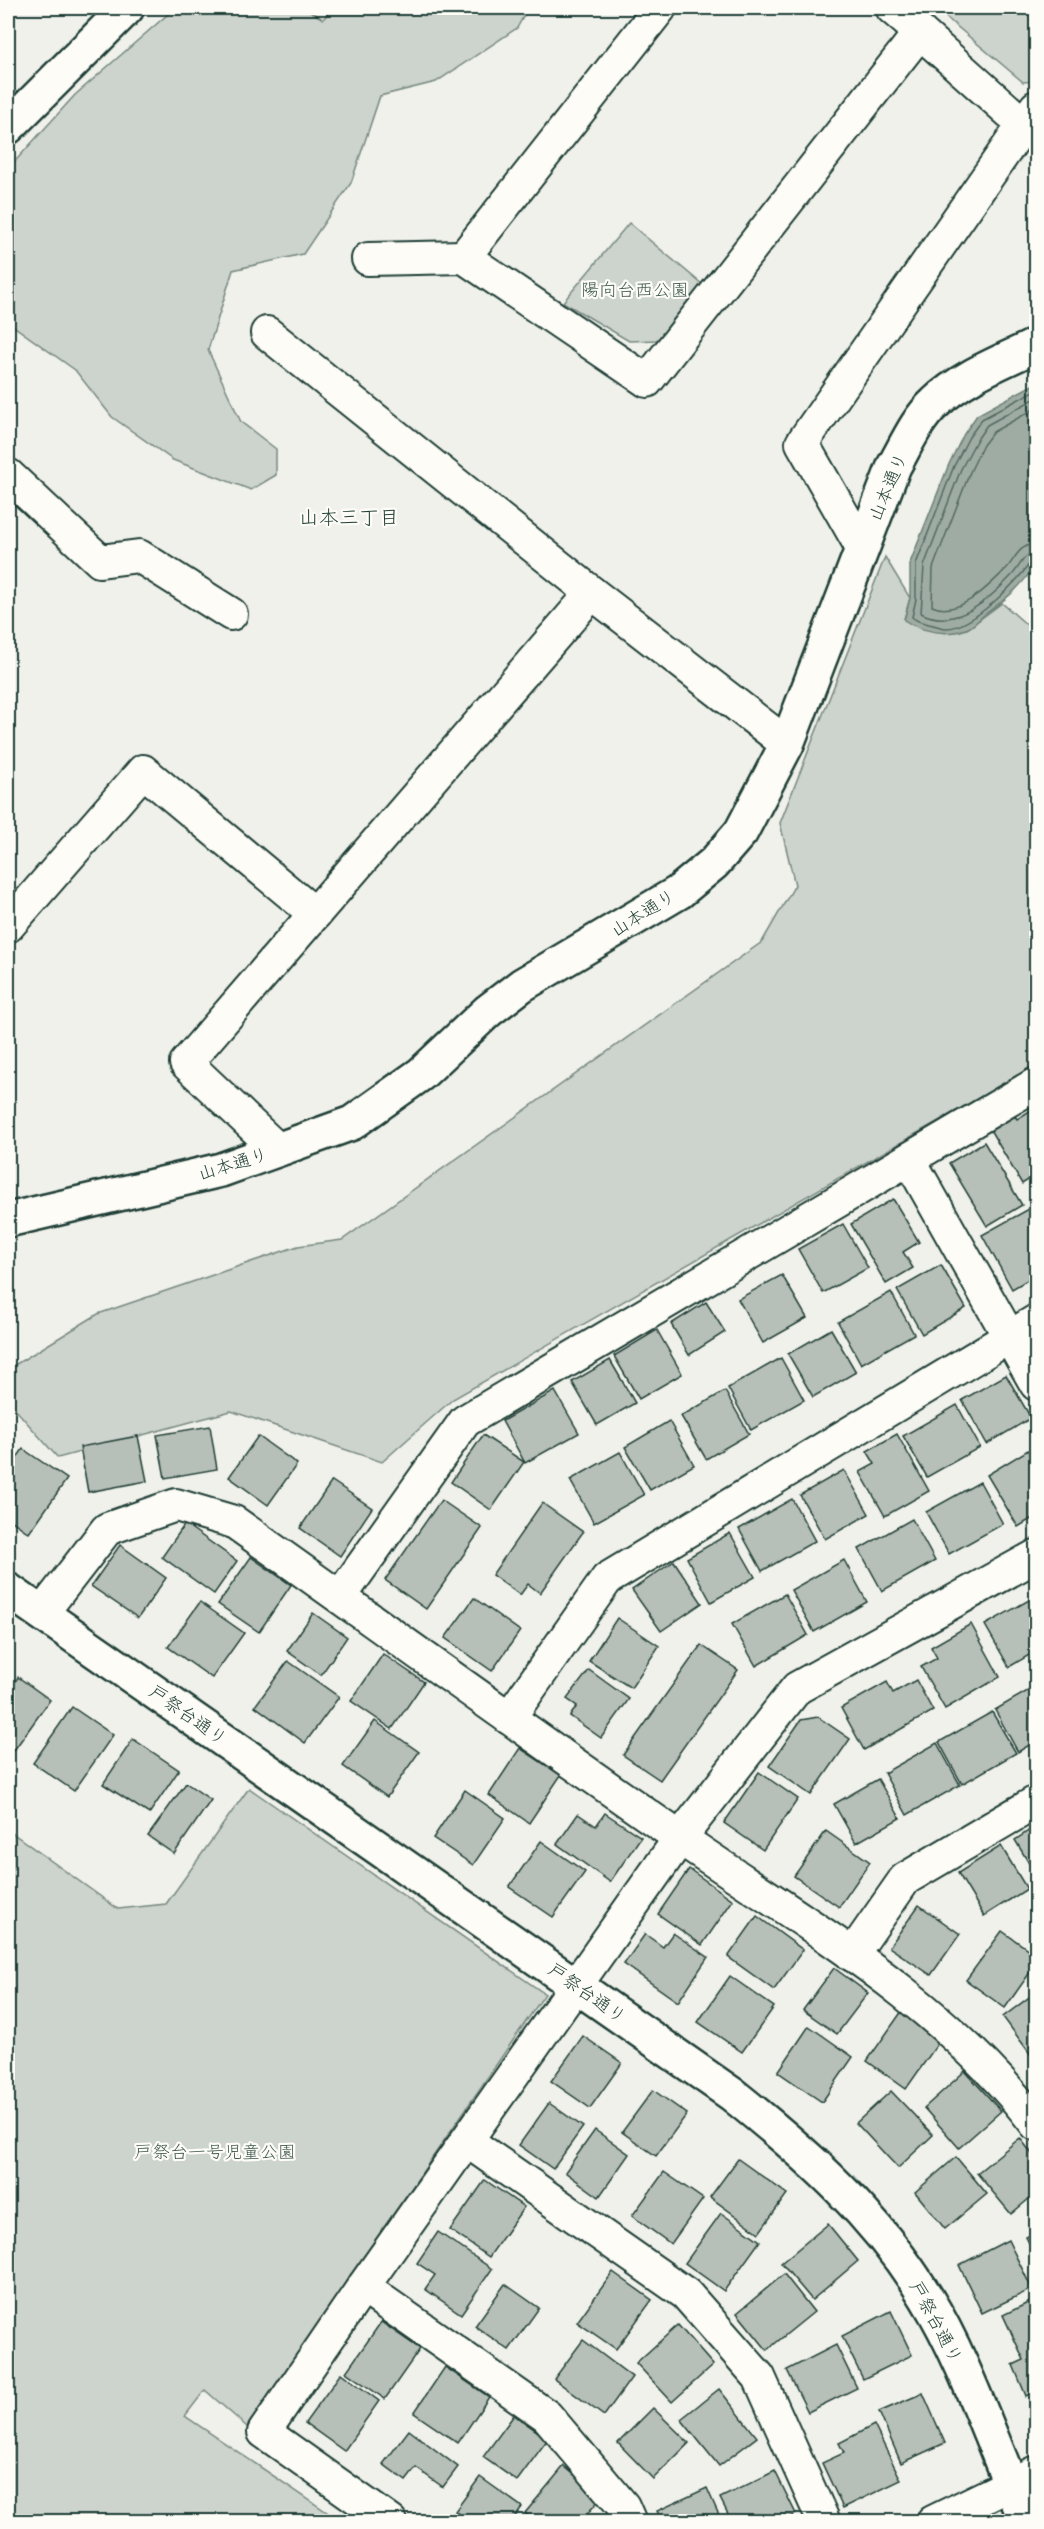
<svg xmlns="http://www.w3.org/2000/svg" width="1044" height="2529" viewBox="0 0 1044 2529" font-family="Itim,'Klee One',sans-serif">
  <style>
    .green { fill: #cdd3cd; stroke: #768880; stroke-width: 1.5 }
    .water { fill: #9faca4; stroke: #6c8077; stroke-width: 1.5 }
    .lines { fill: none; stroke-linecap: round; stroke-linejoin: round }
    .shore { stroke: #526961; stroke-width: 1.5 }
    .building { fill: #b6bfb8; stroke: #1f3d34; stroke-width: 1.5 }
    .street-casing { stroke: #1f3d34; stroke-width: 36 }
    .secondary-casing { stroke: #1f3d34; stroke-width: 38 }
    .street { stroke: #fdfcf7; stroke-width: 32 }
    .secondary { stroke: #fdfcf7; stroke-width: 33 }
    .labels { text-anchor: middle; stroke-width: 4.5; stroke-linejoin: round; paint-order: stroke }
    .park-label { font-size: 18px; fill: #425b53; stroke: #fdfcf7 }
    .street-label { font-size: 18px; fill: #1f3d34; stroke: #fdfcf7 }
    .neighbourhood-label { font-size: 20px; fill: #1f3d34; stroke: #fdfcf7 }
  </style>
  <rect width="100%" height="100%" fill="#f0f1eb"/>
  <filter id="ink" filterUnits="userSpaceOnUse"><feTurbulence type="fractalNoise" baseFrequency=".0167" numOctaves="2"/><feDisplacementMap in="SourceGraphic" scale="12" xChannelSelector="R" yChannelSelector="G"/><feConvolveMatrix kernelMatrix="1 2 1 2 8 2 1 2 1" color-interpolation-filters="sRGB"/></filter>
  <g filter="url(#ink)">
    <g class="green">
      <polygon points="175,8 305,8 323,19 333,8 528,8 517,28 436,82 380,96 351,183 303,254 233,270 208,350 241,422 276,449 276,475 251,490 173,460 112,417 75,370 8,322 8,169 75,95"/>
      <polygon points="935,8 1036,8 1036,81 1023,82"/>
      <polygon points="629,223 703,285 658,340 629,341 563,302"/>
      <polygon points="885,557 910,598 904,619 967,629 1002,603 1036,633 1036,1065 453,1399 382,1462 231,1411 58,1458 8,1401 8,1369 98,1314 298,1246 342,1240 762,942 795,885 780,823"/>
      <polygon points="249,1788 545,1994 247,2427 205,2390 185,2416 340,2521 8,2521 8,1830 118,1909 166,1904"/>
    </g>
    <path class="water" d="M1036,383V563C1023,586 1006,599 984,615C979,619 973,627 966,629C947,637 920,631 904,620L910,598V563L949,464L964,434L977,415Z"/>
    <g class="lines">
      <g class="shore">
        <path d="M1036,390L982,419L969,437L954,466L916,564V599L912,617C917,622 922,622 929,624C935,625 942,628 947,628C972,628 1016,583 1030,563L1036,561"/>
        <path d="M1036,398L987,425L976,441L961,469L924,566L921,613C956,631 990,599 1013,574C1021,565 1023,554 1036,553"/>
        <path d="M1036,408L993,432L983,445L970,472L933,568L932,606C958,618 988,587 1006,569C1016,558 1018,545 1036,544"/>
      </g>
    </g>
    <g class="building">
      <polygon points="1036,1107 1036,1175 1022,1184 989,1128 1013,1114 1017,1119"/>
      <polygon points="984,1142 1022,1205 987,1226 949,1163"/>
      <polygon points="893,1199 919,1242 903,1252 913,1268 886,1284 851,1224"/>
      <polygon points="1029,1209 1036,1223 1036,1275 1012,1289 982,1235"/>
      <polygon points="843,1224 868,1268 823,1293 798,1249"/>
      <polygon points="941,1265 966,1308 922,1334 897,1290"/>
      <polygon points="782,1275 807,1318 763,1343 738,1299"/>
      <polygon points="891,1292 914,1334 861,1364 838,1322"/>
      <polygon points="706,1302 725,1332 689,1355 671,1324"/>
      <polygon points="831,1329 856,1372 813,1397 788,1354"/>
      <polygon points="657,1330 682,1374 639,1399 614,1356"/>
      <polygon points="781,1358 804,1400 751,1430 728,1388"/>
      <polygon points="610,1360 635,1403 597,1425 572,1382"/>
      <polygon points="1006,1375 1031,1418 987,1444 962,1400"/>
      <polygon points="555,1391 579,1433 525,1463 502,1421"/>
      <polygon points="725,1391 749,1434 706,1459 681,1416"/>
      <polygon points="957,1405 980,1447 927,1477 903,1436"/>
      <polygon points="669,1421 694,1465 650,1490 625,1447"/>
      <polygon points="210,1426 217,1469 165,1478 157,1435"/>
      <polygon points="897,1434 929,1491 885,1516 860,1472 875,1464 867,1451"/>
      <polygon points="483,1435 524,1462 491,1510 451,1482"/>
      <polygon points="138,1436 147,1481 88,1492 80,1447"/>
      <polygon points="258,1436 297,1464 268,1505 229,1477"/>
      <polygon points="23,1449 67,1479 29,1533 8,1518 8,1471"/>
      <polygon points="1028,1450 1036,1465 1036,1516 1018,1527 987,1475"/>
      <polygon points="620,1452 644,1495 594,1523 570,1480"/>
      <polygon points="844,1470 869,1514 825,1539 800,1495"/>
      <polygon points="332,1481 372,1508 340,1556 300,1528"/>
      <polygon points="980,1482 1003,1524 949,1554 926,1512"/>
      <polygon points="792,1499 815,1541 762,1571 739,1529"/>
      <polygon points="441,1500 482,1528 426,1609 385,1580"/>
      <polygon points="542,1503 583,1532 540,1593 528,1584 520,1595 492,1575"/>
      <polygon points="912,1519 935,1561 882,1591 859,1549"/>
      <polygon points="185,1524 237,1561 214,1594 162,1557"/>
      <polygon points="730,1533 755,1577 711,1602 687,1558"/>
      <polygon points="120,1545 166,1578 138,1618 91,1586"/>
      <polygon points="251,1557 291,1585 259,1632 218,1604"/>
      <polygon points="844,1560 867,1602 814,1632 791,1590"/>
      <polygon points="674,1561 702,1603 661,1631 632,1590"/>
      <polygon points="785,1594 808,1635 756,1666 732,1624"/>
      <polygon points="1036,1596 1036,1651 1009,1667 985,1625"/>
      <polygon points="474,1598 520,1631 492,1671 445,1638"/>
      <polygon points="200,1602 244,1633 212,1678 168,1647"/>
      <polygon points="313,1613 347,1637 321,1675 287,1651"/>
      <polygon points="617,1618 659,1646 631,1688 589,1661"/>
      <polygon points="971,1624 1000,1677 945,1709 921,1667 937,1658 931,1647"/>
      <polygon points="701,1645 738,1670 660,1780 623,1755"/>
      <polygon points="383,1654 424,1682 392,1729 351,1701"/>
      <polygon points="288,1661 339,1697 305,1743 255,1706"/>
      <polygon points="589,1670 629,1699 601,1738 570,1716 577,1706 567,1699"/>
      <polygon points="18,1677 50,1700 12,1753 8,1749 8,1692"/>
      <polygon points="916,1680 933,1711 864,1750 841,1708 887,1682 893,1693"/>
      <polygon points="1036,1686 1036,1741 1018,1752 995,1710"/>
      <polygon points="72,1707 113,1735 74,1791 33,1763"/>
      <polygon points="992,1712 1016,1753 962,1784 939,1742"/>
      <polygon points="818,1717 850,1739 811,1795 769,1766 801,1720"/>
      <polygon points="375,1721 419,1752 387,1797 343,1766"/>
      <polygon points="133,1739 179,1770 149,1814 103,1784"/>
      <polygon points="937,1743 960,1785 907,1815 884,1773"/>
      <polygon points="520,1748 561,1775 529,1823 489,1795"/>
      <polygon points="759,1772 798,1799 763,1850 724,1823"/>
      <polygon points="878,1779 900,1818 856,1843 834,1804"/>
      <polygon points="186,1783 211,1800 174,1854 148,1836"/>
      <polygon points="465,1790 505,1818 473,1865 433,1838"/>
      <polygon points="605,1813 641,1837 610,1882 557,1844 578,1814 596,1826"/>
      <polygon points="1036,1826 1036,1875 1015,1840"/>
      <polygon points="826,1831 870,1862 839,1907 794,1876"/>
      <polygon points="541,1841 585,1872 553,1917 509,1887"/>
      <polygon points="1001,1846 1027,1889 984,1916 958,1873"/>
      <polygon points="689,1869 733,1900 702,1945 658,1914"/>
      <polygon points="919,1905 960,1934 931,1975 889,1947"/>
      <polygon points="757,1916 803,1950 774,1990 728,1957"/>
      <polygon points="1002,1931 1036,1955 1036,1964 1005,2008 966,1980"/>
      <polygon points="673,1933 708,1957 678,2002 624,1964 645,1934 663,1947"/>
      <polygon points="834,1968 868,1993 837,2034 803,2010"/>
      <polygon points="730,1976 774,2007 742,2052 698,2022"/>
      <polygon points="1036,1992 1036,2051 1031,2055 1003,2017"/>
      <polygon points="902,2011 941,2039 906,2089 867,2061"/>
      <polygon points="809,2026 853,2057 822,2102 778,2072"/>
      <polygon points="583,2036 622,2063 590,2108 551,2081"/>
      <polygon points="965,2071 1001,2111 959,2148 924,2108"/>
      <polygon points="653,2090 687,2114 656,2156 622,2132"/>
      <polygon points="891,2091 933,2135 898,2168 856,2123"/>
      <polygon points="549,2103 583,2127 553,2169 519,2145"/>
      <polygon points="595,2130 629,2154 599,2197 565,2172"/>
      <polygon points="1020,2138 1036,2159 1036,2193 1011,2214 977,2173"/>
      <polygon points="956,2157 987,2194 945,2229 915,2192"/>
      <polygon points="738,2159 787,2194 759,2233 710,2197"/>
      <polygon points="664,2172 703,2199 671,2244 632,2216"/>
      <polygon points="485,2180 524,2207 489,2257 450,2230"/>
      <polygon points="721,2213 760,2241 724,2291 685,2263"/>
      <polygon points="828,2224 858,2261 812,2300 781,2263"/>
      <polygon points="438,2232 492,2269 461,2314 425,2289 435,2275 417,2263"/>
      <polygon points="1036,2232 1036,2257 1026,2237"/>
      <polygon points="1008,2240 1032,2289 982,2313 959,2265"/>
      <polygon points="613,2272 652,2300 616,2349 577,2322"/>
      <polygon points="784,2274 814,2312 767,2350 737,2313"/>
      <polygon points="505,2284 539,2308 509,2350 475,2326"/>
      <polygon points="1036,2299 1036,2391 1026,2396 1013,2365 1024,2360 1003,2315"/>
      <polygon points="891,2311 912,2355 863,2379 842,2336"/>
      <polygon points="381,2322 420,2349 385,2399 346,2372"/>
      <polygon points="678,2325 713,2365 672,2402 636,2363"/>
      <polygon points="583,2340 632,2377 604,2416 554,2379"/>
      <polygon points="836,2345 857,2388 808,2412 787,2370"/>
      <polygon points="445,2367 489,2397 458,2443 414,2413"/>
      <polygon points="341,2373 379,2401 344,2451 305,2423"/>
      <polygon points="719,2389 757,2437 719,2466 681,2419"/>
      <polygon points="923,2393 945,2443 901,2463 879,2412"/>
      <polygon points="653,2408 689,2443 653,2479 618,2443"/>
      <polygon points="514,2415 548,2439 517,2481 483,2457"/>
      <polygon points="874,2425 901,2480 843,2508 822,2463 844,2453 839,2443"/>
      <polygon points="409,2430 458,2467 443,2487 416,2468 406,2481 383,2464"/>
      <polygon points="564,2466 601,2498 580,2522 535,2522 525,2513"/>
      <polygon points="775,2471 796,2514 781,2522 732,2522 720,2498"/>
      <polygon points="480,2477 522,2507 511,2522 469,2522 455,2511"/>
      <polygon points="707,2488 722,2522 662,2522 657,2511"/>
    </g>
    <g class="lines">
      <g class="street-casing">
        <g id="street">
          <polyline points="920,32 1023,124"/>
          <polyline points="464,257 660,8"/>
          <polyline points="368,259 464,257 647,381 920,32 892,8"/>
          <polyline points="267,333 592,593 787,744"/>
          <polyline points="8,475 100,561 139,556 231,614"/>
          <polyline points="862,548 802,443 1036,107"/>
          <polyline points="8,926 143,771 315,914"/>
          <polyline points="278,1150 186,1063 592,593"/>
          <polyline points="909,1159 1036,1384"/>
          <polyline points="340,1597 465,1421 1036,1084"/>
          <path d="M42,1613L107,1529L176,1505L234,1522C382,1627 530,1734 680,1838C805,1924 943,2001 1036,2124"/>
          <polyline points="509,1718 607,1579 1036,1321"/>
          <polyline points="852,1955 905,1879 1036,1802"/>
          <polyline points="467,2141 686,2294 759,2377 824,2522"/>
          <polyline points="363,2287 547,2416 623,2506 630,2522"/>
          <polyline points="391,2522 264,2432 363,2287 680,1838 797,1688 1036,1556"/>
          <polyline points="933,2522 1036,2472"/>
        </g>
      </g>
      <g class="secondary-casing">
        <g id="secondary">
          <polyline points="8,127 127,8"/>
          <path d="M8,1220L221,1170L352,1123L421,1074L488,1011L522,985L679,892L714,863L741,832L787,744L894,466C906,445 917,419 935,403C963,376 1002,362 1036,345"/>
          <path d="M8,1590L733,2095C808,2155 875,2214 926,2297C967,2363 994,2450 1027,2522"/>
        </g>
      </g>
      <use href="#street" class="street"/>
      <use href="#secondary" class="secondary"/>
    </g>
  </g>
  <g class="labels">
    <g class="park-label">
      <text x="635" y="296">陽向台西公園</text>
      <text x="215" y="2158">戸祭台一号児童公園</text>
    </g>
    <g class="street-label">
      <text transform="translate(888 487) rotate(-67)" y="6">山本通り</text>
      <text transform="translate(643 913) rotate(-32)" y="6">山本通り</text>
      <text transform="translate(233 1164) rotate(-17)" y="6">山本通り</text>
      <text transform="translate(188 1715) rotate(35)" y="6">戸祭台通り</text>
      <text transform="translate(587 1993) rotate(35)" y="6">戸祭台通り</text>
      <text transform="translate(936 2322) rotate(62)" y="6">戸祭台通り</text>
    </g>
    <g class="neighbourhood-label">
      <text x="349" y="524">山本三丁目</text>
    </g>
  </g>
  <rect width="1044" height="2529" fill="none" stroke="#fdfcf7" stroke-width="30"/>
  <rect x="15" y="15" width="1014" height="2499" fill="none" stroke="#1f3d34" stroke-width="2" filter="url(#ink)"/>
</svg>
